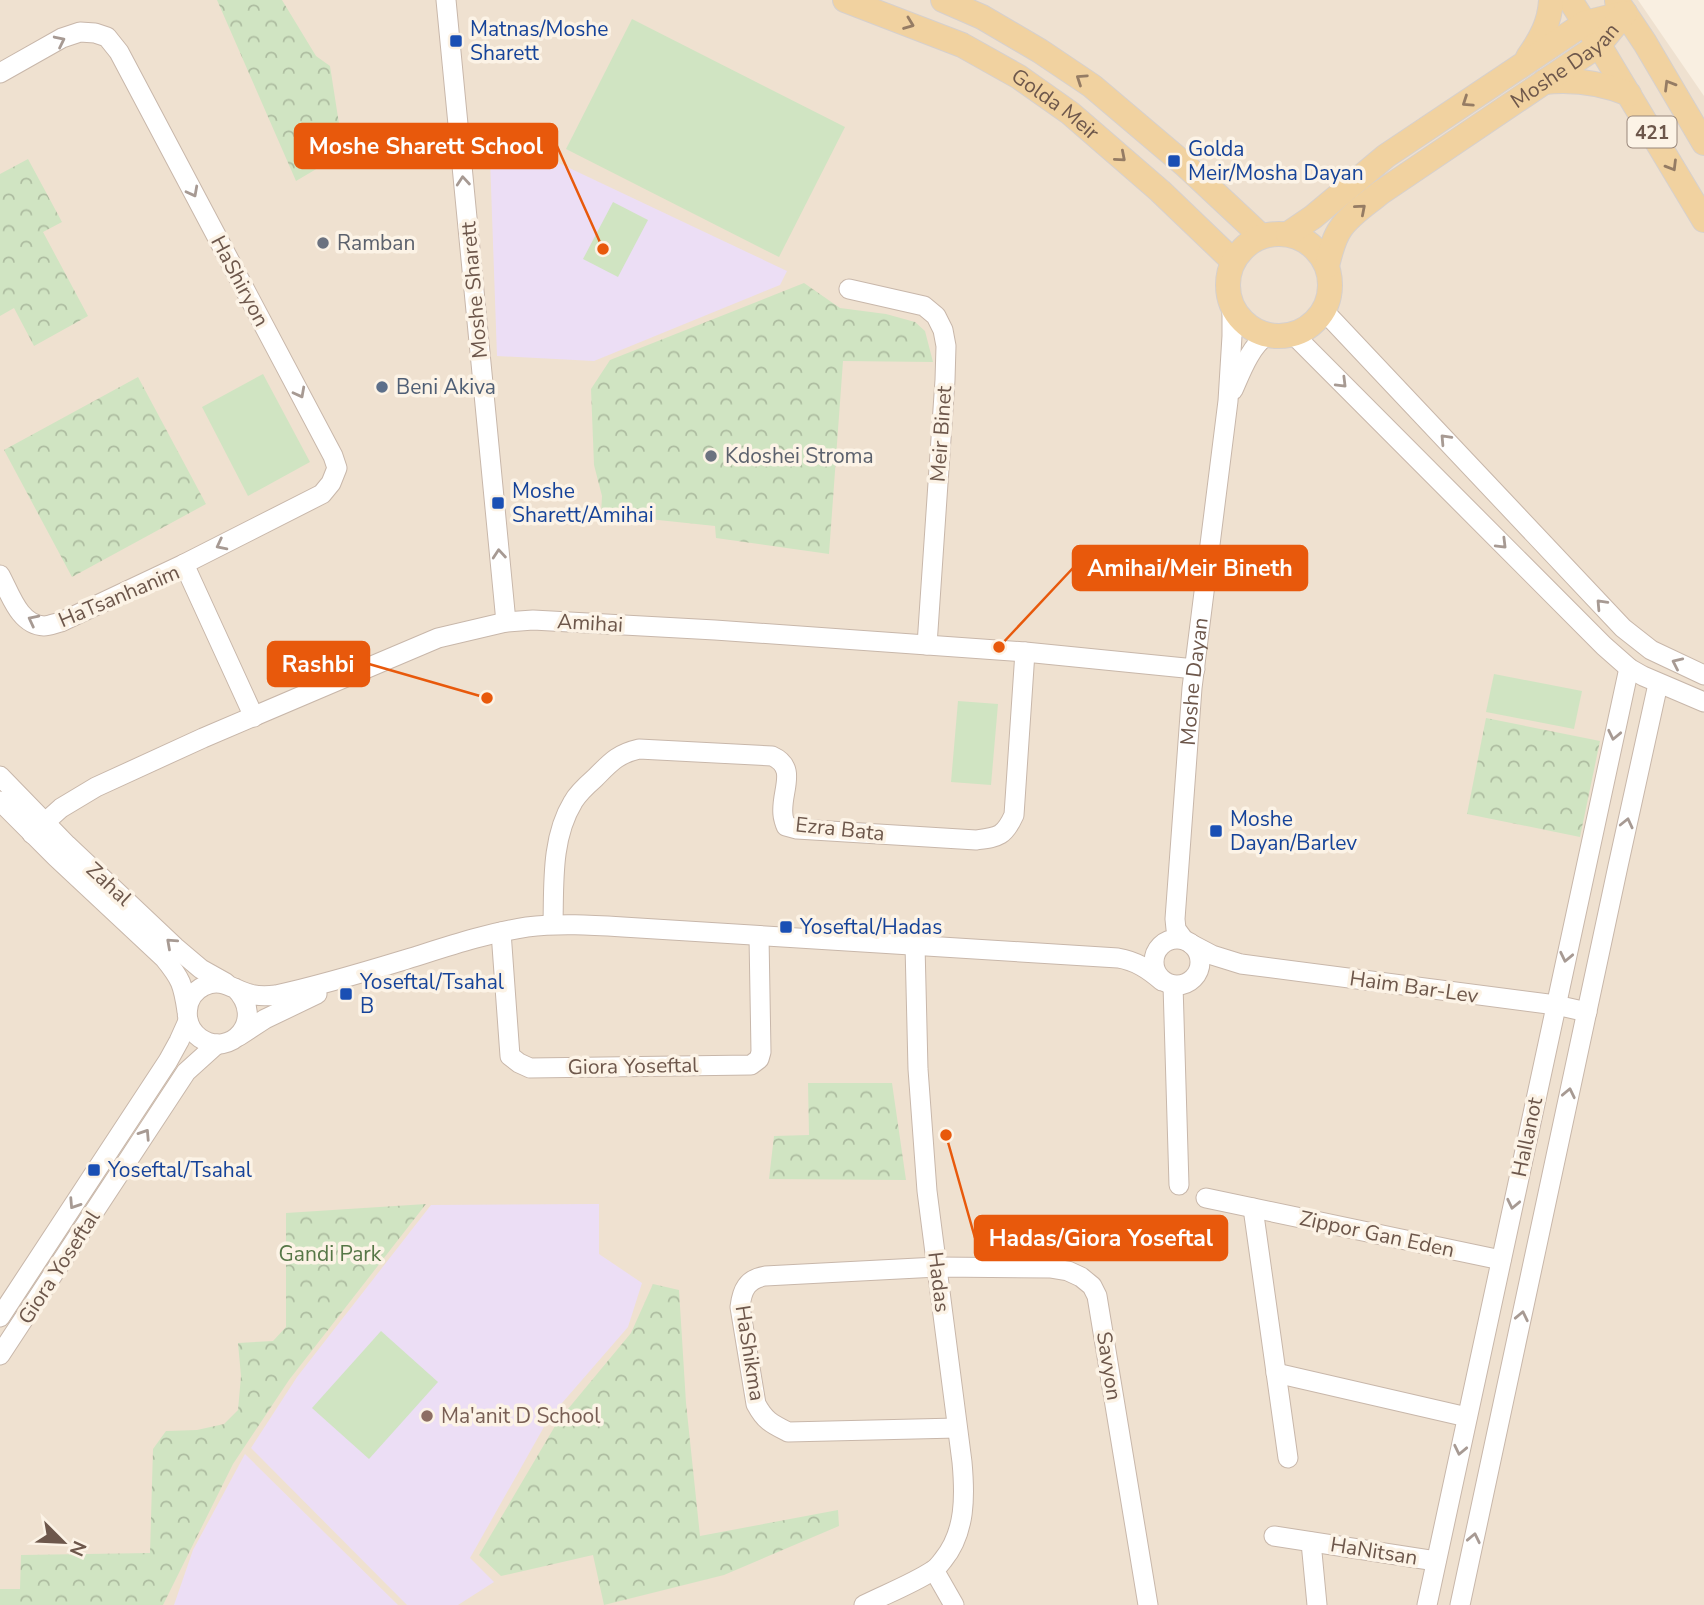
<svg xmlns="http://www.w3.org/2000/svg" width="1704" height="1605" viewBox="0 0 1704 1605" font-family="'Nunito Sans',sans-serif">
  <style>
    .residential { fill: #efe1d0 }
    .education { fill: #ecdef5 }
    .grass { fill: #d0e4c2 }
    .forest { fill: url(#forest-crowns) }
    .lines { fill: none; stroke-linecap: round; stroke-linejoin: round }
    .minor-casing { stroke: #c8b7aa; stroke-width: 21 }
    .major-casing { stroke: #d6d0cd; stroke-width: 26 }
    .minor { stroke: #fff; stroke-width: 19 }
    .major { stroke: #f1d2a0; stroke-width: 24 }
    .oneway { stroke: #957c64 }
    .oneway2 { stroke: #a79a93 }
    .transit-dot { fill: #1a4fb4; stroke: #fcf3e6; stroke-width: 2.5 }
    .worship-dot { fill: #6b7280; stroke: #fcf3e6; stroke-width: 2.5 }
    .service-dot { fill: #5c6f8a; stroke: #fcf3e6; stroke-width: 2.5 }
    .education-dot { fill: #8d6e63; stroke: #fcf3e6; stroke-width: 2.5 }
    .labels { text-anchor: middle; stroke-width: 7; stroke-linejoin: round; paint-order: stroke }
    .shield { fill: #fcf3e6; stroke: #98867a; stroke-width: 2 }
    .shield-label { font-size: 19px; font-weight: bold; fill: #6d574b }
    .transit-label { font-size: 21px; fill: #164399; stroke: #fcf3e6; text-anchor: start }
    .street-label { font-size: 21px; fill: #6d574b; stroke: #fcf3e6 }
    .worship-label { font-size: 21px; fill: #5b616d; stroke: #fcf3e6; text-anchor: start }
    .service-label { font-size: 21px; fill: #4e5e75; stroke: #fcf3e6; text-anchor: start }
    .park-label { font-size: 21px; fill: #567747; stroke: #fcf3e6 }
    .education-label { font-size: 21px; fill: #785e54; stroke: #fcf3e6; text-anchor: start }
    .leader { fill: none; stroke: #e8590c; stroke-width: 2.5 }
    .callout-dot { fill: #e8590c; stroke: #fcf3e6; stroke-width: 2.5 }
    .callout { fill: #e8590c; stroke: #e8590c; stroke-width: 2.5 }
    .callout-label { font-size: 23px; text-anchor: middle; font-weight: bold; fill: #fff }
  </style>
  <defs>
    <pattern id="forest-crowns" width="20" height="18" patternUnits="userSpaceOnUse" patternTransform="scale(1.75)"><rect width="20" height="18" fill="#d0e4c2"/><path d="M2 6a3 3 0 1 1 6 0M12 15a3 3 0 1 1 6 0" fill="none" stroke="#adbca0"/></pattern>
  </defs>
  <rect width="100%" height="100%" fill="#f9efe1"/>
  <polygon class="residential" points="0,0 1638,0 1704,96 1704,1605 0,1605"/>
  <g class="education">
    <polygon points="489,130 787,271 780,285 594,361 497,356"/>
    <polygon points="599,1204 599,1254 642,1283 628,1327 549,1418 470,1558 494,1582 458,1605 407,1605 251,1448 297,1377 431,1205"/>
    <polygon points="245,1454 398,1605 174,1605 193,1550"/>
  </g>
  <g class="grass">
    <polygon points="632,19 845,127 779,257 566,149"/>
    <polygon points="613,202 648,220 618,277 583,259"/>
    <polygon points="263,374 310,462 248,496 202,407"/>
    <polygon points="1494,674 1582,691 1574,729 1486,712"/>
    <polygon points="958,701 998,704 991,785 951,782"/>
    <polygon points="381,1331 438,1382 369,1459 312,1408"/>
  </g>
  <g class="forest">
    <polygon points="217,0 282,0 316,56 330,66 342,143 335,158 296,181"/>
    <polygon points="28,159 62,222 43,232 88,316 34,346 14,308 0,316 0,174"/>
    <polygon points="804,283 840,308 886,314 915,322 925,331 933,362 843,361 829,554 716,538 715,526 601,514 602,496 594,465 591,389 610,360"/>
    <polygon points="138,377 206,504 72,577 4,450"/>
    <polygon points="1486,718 1600,741 1580,837 1467,814"/>
    <polygon points="808,1083 892,1083 906,1180 769,1179 774,1136 809,1135"/>
    <polygon points="426,1204 289,1380 233,1464 163,1605 0,1605 0,1589 20,1589 21,1555 150,1553 153,1449 166,1431 197,1430 224,1424 238,1410 241,1376 238,1343 273,1341 286,1327 286,1213"/>
    <polygon points="653,1284 679,1290 686,1403 700,1536 838,1510 839,1526 724,1575 604,1605 593,1555 501,1576 479,1555 558,1421 631,1333"/>
  </g>
  <g class="lines">
    <g class="minor-casing">
      <g id="minor">
        <polyline points="446,0 506,622"/>
        <path d="M0,73L62,38L80,32L95,33L107,37L119,52L333,456L337,468L331,483L322,494L184,564L61,622C56,623 49,626 44,626C19,625 10,593 0,575"/>
        <polyline points="849,289 924,306 936,316 943,330 946,346 945,380 927,645"/>
        <polyline points="1324,311 1623,628 1651,650 1704,675"/>
        <polyline points="1294,335 1604,646 1629,668 1643,676 1704,702"/>
        <path d="M1233,390C1241,372 1250,347 1267,335"/>
        <polyline points="184,564 254,717"/>
        <polyline points="0,776 67,845 175,947 201,969 226,983"/>
        <path d="M0,801L56,857L164,958C181,979 183,984 187,1011"/>
        <polyline points="32,834 61,808 96,787 203,738 379,663 438,638 506,622 533,620 715,630 1025,652 1195,669"/>
        <path d="M553,924C554,884 551,838 573,802C578,793 587,785 595,778C610,763 617,754 639,749L772,756C799,768 780,792 783,815C783,817 785,824 786,826L797,829L976,840C998,837 1004,837 1014,815L1025,652"/>
        <polyline points="501,932 510,1056 519,1063 530,1068 751,1065 759,1059 761,1052 759,936"/>
        <circle cx="1177" cy="962" r="23"/>
        <path id="s1" d="M1184,940L1176,929L1175,919L1192,688L1228,401L1232,336V308"/>
        <polyline points="1191,944 1212,955 1241,964 1556,1005 1587,1012"/>
        <polyline points="1173,985 1179,1185"/>
        <path d="M235,988C267,1020 230,1059 200,1038C182,1025 183,996 204,986C221,977 234,990 250,994C257,996 268,996 276,995C323,985 368,971 414,957C452,945 488,933 527,927C559,923 591,925 623,927L1118,958C1136,961 1148,969 1162,981"/>
        <polyline points="239,1036 265,1019 317,994"/>
        <polyline points="1206,1198 1501,1260"/>
        <polyline points="1253,1208 1288,1458"/>
        <polyline points="0,1317 168,1061 179,1041 188,1021"/>
        <polyline points="0,1355 186,1072 217,1044"/>
        <polyline points="1276,1373 1467,1417"/>
        <path d="M957,1428L788,1432C772,1424 765,1421 756,1404L740,1307C742,1290 747,1279 765,1276L937,1267L1050,1268L1068,1271L1081,1277L1092,1286L1097,1296L1148,1605"/>
        <polyline points="1274,1536 1436,1561"/>
        <polyline points="1311,1542 1317,1605"/>
        <polyline points="934,1570 954,1605"/>
        <path d="M864,1605C886,1594 912,1584 932,1571C936,1569 940,1564 943,1560C966,1532 965,1495 962,1462L927,1191L918,1069L915,945"/>
        <polyline points="1427,1605 1629,668"/>
        <polyline points="1460,1605 1618,866 1658,684"/>
      </g>
    </g>
    <g class="major-casing">
      <g id="major">
        <path id="s2" d="M845,0L962,45L1019,77L1070,113L1160,191L1233,261"/>
        <polyline points="943,0 982,17 1040,51 1092,86 1184,164 1261,236"/>
        <polyline points="1570,0 1599,45 1704,220"/>
        <polyline points="1617,1 1645,43 1704,143"/>
        <path d="M1528,57C1541,39 1550,22 1551,0"/>
        <path d="M1544,82C1573,79 1602,83 1629,94"/>
        <circle cx="1279" cy="285" r="51"/>
        <polyline points="1288,234 1313,217 1386,156 1585,23 1625,13"/>
        <path id="s3" d="M1327,266C1330,254 1333,239 1341,228C1351,214 1367,204 1380,193L1599,45L1625,13"/>
      </g>
    </g>
    <use href="#minor" class="minor"/>
    <use href="#major" class="major"/>
  </g>
  <defs><path id="oneway-chevron" d="M-2-3.5L2.5 0L-2 3.5" fill="none" stroke-width="1.6" stroke-linecap="round" stroke-linejoin="round" transform="scale(1.75)"/></defs>
  <g class="oneway">
    <use href="#oneway-chevron" transform="translate(909 24) rotate(21)"/>
    <use href="#oneway-chevron" transform="translate(1081 79) rotate(-146)"/>
    <use href="#oneway-chevron" transform="translate(1669 85) rotate(-121)"/>
    <use href="#oneway-chevron" transform="translate(1467 102) rotate(146)"/>
    <use href="#oneway-chevron" transform="translate(1121 157) rotate(41)"/>
    <use href="#oneway-chevron" transform="translate(1672 166) rotate(59)"/>
    <use href="#oneway-chevron" transform="translate(1361 209) rotate(-41)"/>
  </g>
  <g class="oneway2">
    <use href="#oneway-chevron" transform="translate(60 41) rotate(-26)"/>
    <use href="#oneway-chevron" transform="translate(463 181) rotate(-95)"/>
    <use href="#oneway-chevron" transform="translate(193 192) rotate(62)"/>
    <use href="#oneway-chevron" transform="translate(1342 383) rotate(45)"/>
    <use href="#oneway-chevron" transform="translate(300 393) rotate(62)"/>
    <use href="#oneway-chevron" transform="translate(1445 439) rotate(-133)"/>
    <use href="#oneway-chevron" transform="translate(1502 544) rotate(45)"/>
    <use href="#oneway-chevron" transform="translate(221 545) rotate(153)"/>
    <use href="#oneway-chevron" transform="translate(499 554) rotate(-95)"/>
    <use href="#oneway-chevron" transform="translate(1601 604) rotate(-133)"/>
    <use href="#oneway-chevron" transform="translate(33 620) rotate(-153)"/>
    <use href="#oneway-chevron" transform="translate(1677 663) rotate(-155)"/>
    <use href="#oneway-chevron" transform="translate(1614 735) rotate(102)"/>
    <use href="#oneway-chevron" transform="translate(1627 823) rotate(-77)"/>
    <use href="#oneway-chevron" transform="translate(171 943) rotate(-138)"/>
    <use href="#oneway-chevron" transform="translate(1566 957) rotate(102)"/>
    <use href="#oneway-chevron" transform="translate(1569 1093) rotate(-78)"/>
    <use href="#oneway-chevron" transform="translate(145 1134) rotate(-57)"/>
    <use href="#oneway-chevron" transform="translate(74 1204) rotate(123)"/>
    <use href="#oneway-chevron" transform="translate(1513 1204) rotate(102)"/>
    <use href="#oneway-chevron" transform="translate(1522 1316) rotate(-78)"/>
    <use href="#oneway-chevron" transform="translate(1460 1450) rotate(102)"/>
    <use href="#oneway-chevron" transform="translate(1474 1538) rotate(-78)"/>
  </g>
  <g class="transit-dot">
    <rect x="449" y="34" width="14" height="14" rx="3.5"/>
    <rect x="1167" y="154" width="14" height="14" rx="3.5"/>
    <rect x="491" y="496" width="14" height="14" rx="3.5"/>
    <rect x="1209" y="824" width="14" height="14" rx="3.5"/>
    <rect x="779" y="920" width="14" height="14" rx="3.5"/>
    <rect x="339" y="987" width="14" height="14" rx="3.5"/>
    <rect x="87" y="1163" width="14" height="14" rx="3.5"/>
  </g>
  <g class="worship-dot">
    <circle cx="323" cy="243" r="7"/>
    <circle cx="711" cy="456" r="7"/>
  </g>
  <circle class="service-dot" cx="382" cy="387" r="7"/>
  <circle class="education-dot" cx="427" cy="1416" r="7"/>
  <g class="labels">
    <rect class="shield" x="1627.5" y="116.5" width="49" height="31" rx="5"/>
    <g class="shield-label">
      <text x="1652" y="139">421</text>
    </g>
    <g class="transit-label">
      <text x="470" y="36">Matnas/Moshe<tspan x="470" dy="24">Sharett</tspan></text>
      <text x="1188" y="156">Golda<tspan x="1188" dy="24">Meir/Mosha Dayan</tspan></text>
      <text x="512" y="498">Moshe<tspan x="512" dy="24">Sharett/Amihai</tspan></text>
      <text x="1230" y="826">Moshe<tspan x="1230" dy="24">Dayan/Barlev</tspan></text>
      <text x="800" y="934">Yoseftal/Hadas</text>
      <text x="360" y="989">Yoseftal/Tsahal<tspan x="360" dy="24">B</tspan></text>
      <text x="108" y="1177">Yoseftal/Tsahal</text>
    </g>
    <g class="street-label">
      <text dy="7" stroke="none"><textPath href="#s3" startOffset="318">Moshe Dayan</textPath></text>
      <text dy="7" stroke="none"><textPath href="#s2" startOffset="236">Golda Meir</textPath></text>
      <text transform="translate(240 281) rotate(62)" y="7">HaShiryon</text>
      <text transform="translate(474 290) rotate(-95)" y="7">Moshe Sharett</text>
      <text transform="translate(941 434) rotate(-86)" y="7">Meir Binet</text>
      <text transform="translate(119 596) rotate(-23)" y="7">HaTsanhanim</text>
      <text transform="translate(590 623) rotate(3)" y="7">Amihai</text>
      <text dy="7" stroke="none"><textPath href="#s1" startOffset="262">Moshe Dayan</textPath></text>
      <text transform="translate(840 829) rotate(6)" y="7">Ezra Bata</text>
      <text transform="translate(109 884) rotate(43)" y="7">Zahal</text>
      <text transform="translate(1414 987) rotate(8)" y="7">Haim Bar-Lev</text>
      <text transform="translate(633 1066) rotate(-1)" y="7">Giora Yoseftal</text>
      <text transform="translate(1527 1137) rotate(-78)" y="7">HaIlanot</text>
      <text transform="translate(1377 1234) rotate(12)" y="7">Zippor Gan Eden</text>
      <text transform="translate(59 1267) rotate(-57)" y="7">Giora Yoseftal</text>
      <text transform="translate(939 1282) rotate(83)" y="7">Hadas</text>
      <text transform="translate(750 1353) rotate(81)" y="7">HaShikma</text>
      <text transform="translate(1109 1366) rotate(81)" y="7">Savyon</text>
      <text transform="translate(1374 1551) rotate(9)" y="7">HaNitsan</text>
    </g>
    <g class="worship-label">
      <text x="337" y="250">Ramban</text>
      <text x="725" y="463">Kdoshei Stroma</text>
    </g>
    <g class="service-label">
      <text x="396" y="394">Beni Akiva</text>
    </g>
    <g class="park-label">
      <text x="330" y="1261">Gandi Park</text>
    </g>
    <g class="education-label">
      <text x="441" y="1423">Ma'anit D School</text>
    </g>
  </g>
  <path class="leader" d="M603 249L557 146M999 647L1073 568M487 698L369 664M946 1135L975 1238"/>
  <g class="callout-dot">
    <circle cx="603" cy="249" r="7"/>
    <circle cx="999" cy="647" r="7"/>
    <circle cx="487" cy="698" r="7"/>
    <circle cx="946" cy="1135" r="7"/>
  </g>
  <g class="callout">
    <rect x="295" y="124" width="262" height="44" rx="7"/>
    <rect x="1073" y="546" width="234" height="44" rx="7"/>
    <rect x="268" y="642" width="101" height="44" rx="7"/>
    <rect x="975" y="1216" width="252" height="44" rx="7"/>
  </g>
  <g class="callout-label">
    <text x="426" y="154">Moshe Sharett School</text>
    <text x="1190" y="576">Amihai/Meir Bineth</text>
    <text x="318" y="672">Rashbi</text>
    <text x="1101" y="1246">Hadas/Giora Yoseftal</text>
  </g>
  <g transform="translate(63 1542) rotate(114)" stroke="#fcf3e6" stroke-width="5" paint-order="stroke">
  <path d="M0-5L12 26L0 18L-12 26Z" fill="#6d574b"/>
  <text y="-10" font-size="19" font-weight="bold" text-anchor="middle" fill="#6d574b">N</text>
  </g>
</svg>
